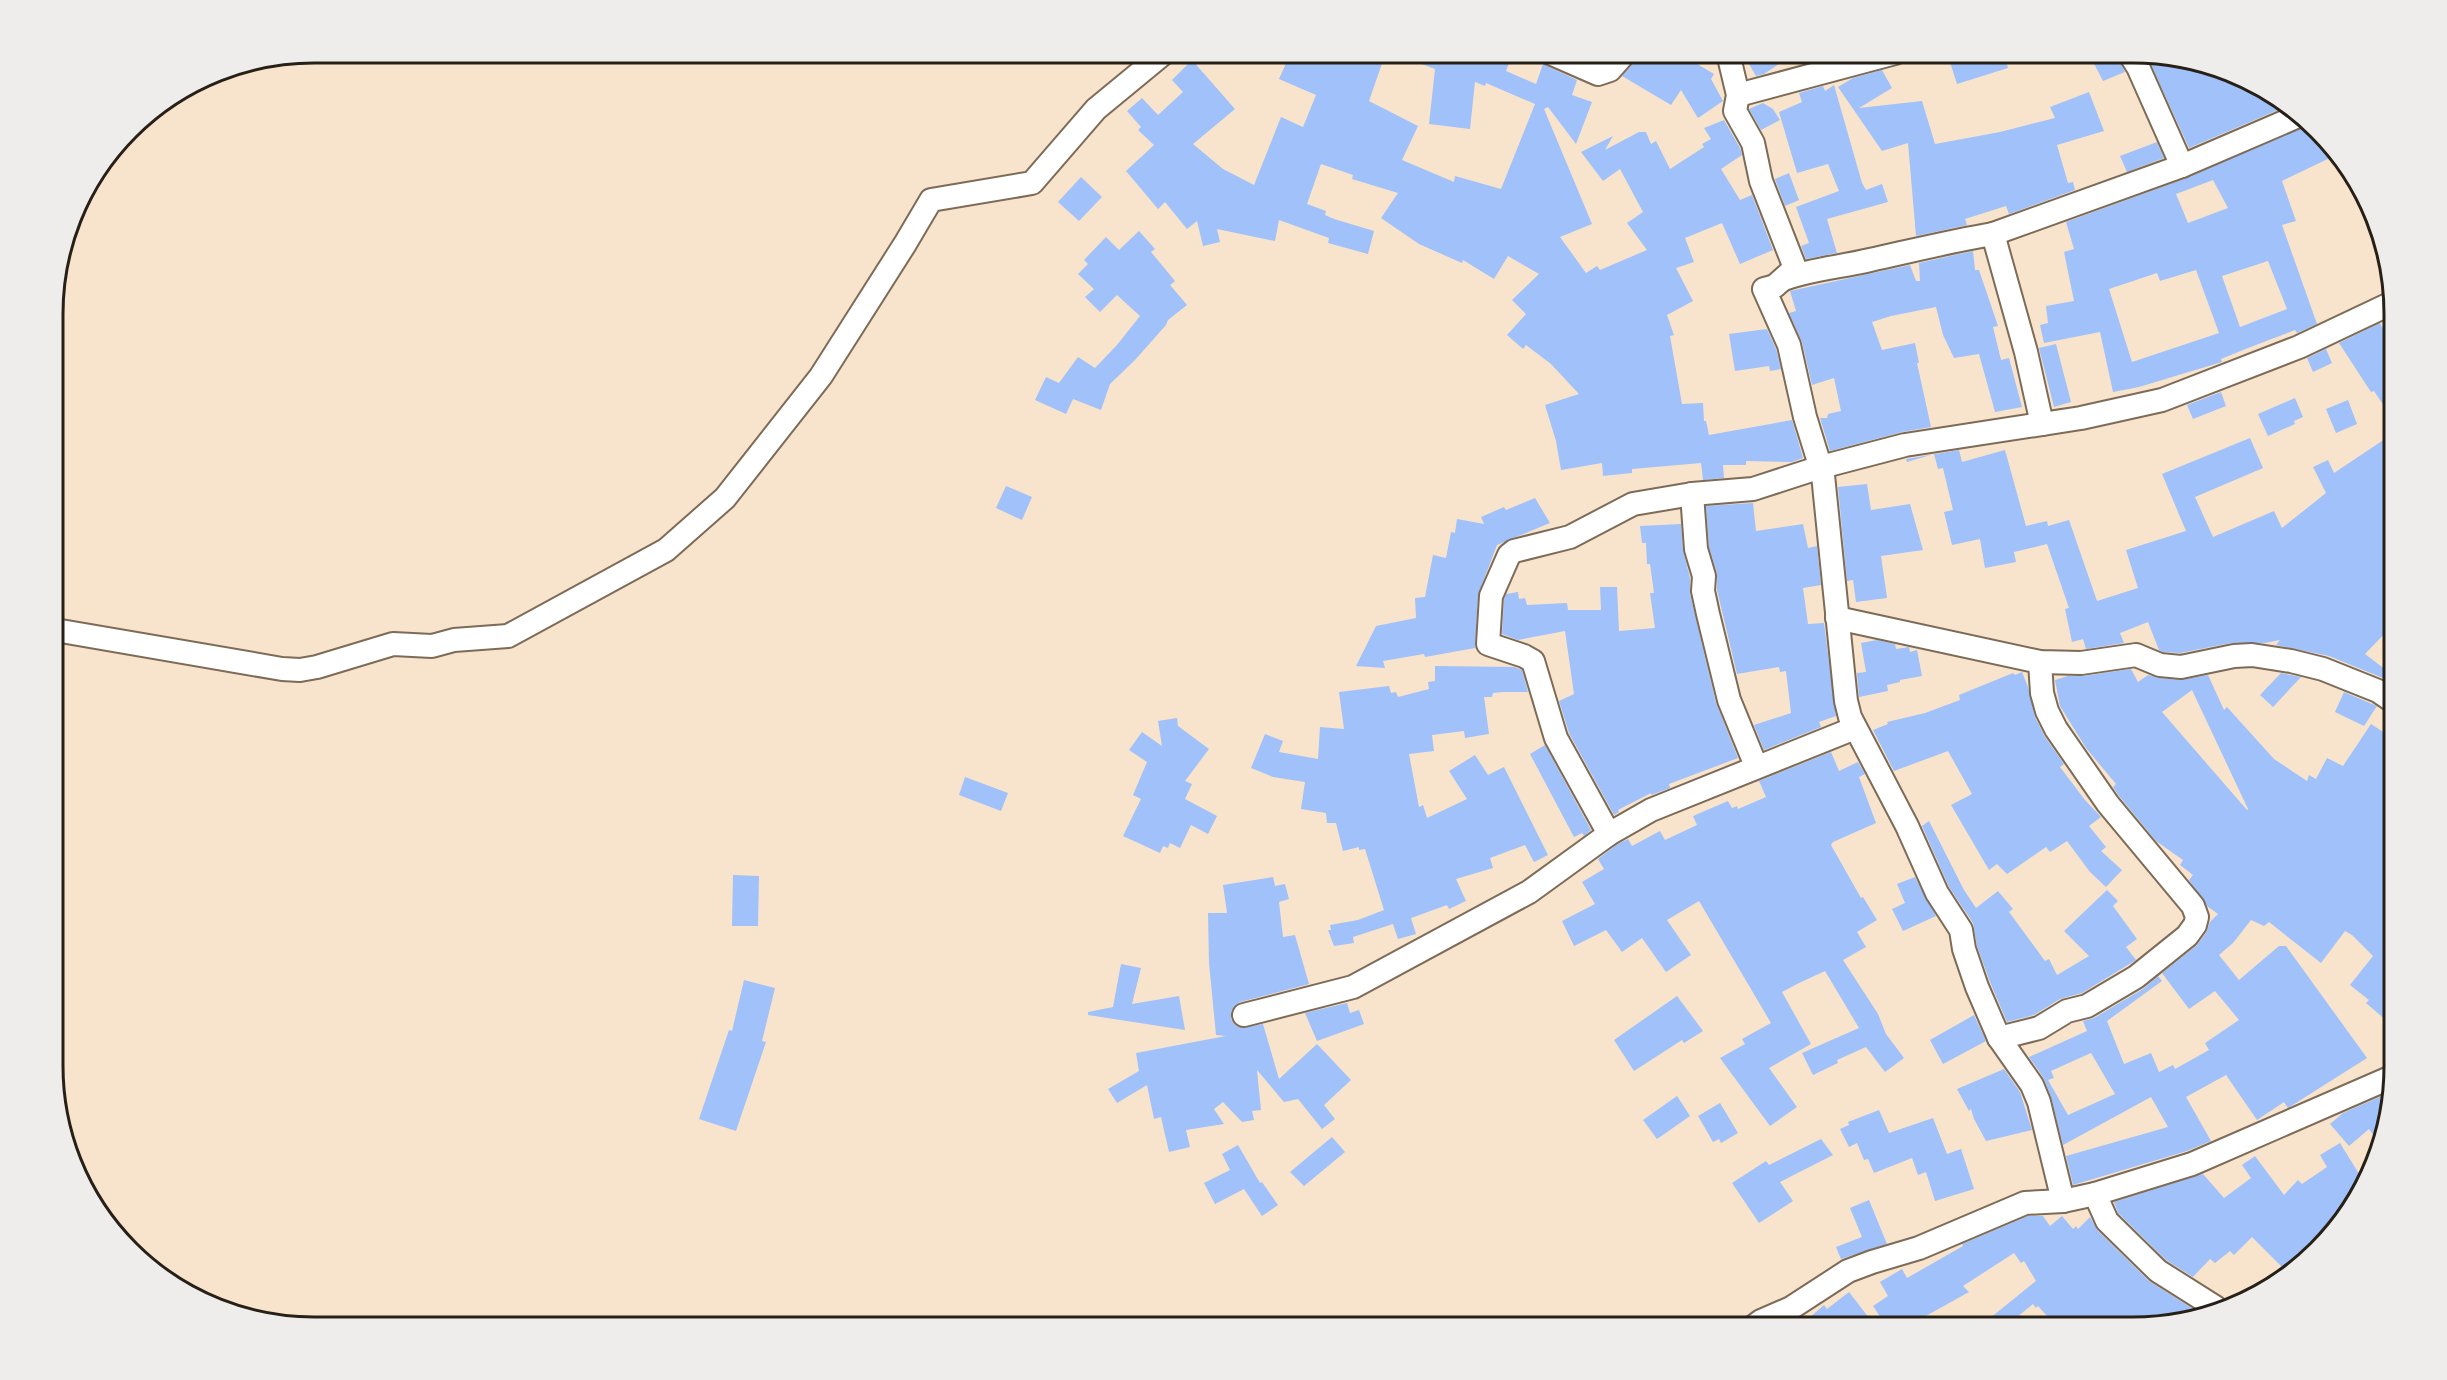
<svg xmlns="http://www.w3.org/2000/svg" width="2447" height="1380" viewBox="0 0 2447 1380" font-family="'DejaVu Sans',sans-serif">
  <style>
    .building { fill: #a0c1f9; fill-rule: evenodd }
    .lines { fill: none; stroke-linecap: round; stroke-linejoin: round }
    .minor-casing { stroke: #7d6b57; stroke-width: 26 }
    .minor { stroke: #fff; stroke-width: 22 }
    .rim { fill: none; stroke: #272017; stroke-width: 3 }
  </style>
  <rect width="100%" height="100%" fill="#f8e4cc"/>
  <g class="building">
    <polygon points="1291,52 1386,52 1369,101 1418,126 1402,160 1454,182 1455,176 1501,189 1535,104 1486,83 1485,86 1475,82 1470,129 1429,124 1435,69 1397,55 1397,52 1513,52 1506,71 1536,84 1543,64 1577,80 1572,95 1592,102 1576,144 1548,107 1544,109 1592,224 1560,237 1586,273 1597,266 1600,270 1647,250 1627,223 1643,212 1620,169 1603,181 1581,152 1613,136 1605,150 1639,132 1646,132 1651,144 1656,141 1670,169 1704,147 1702,144 1711,139 1704,128 1724,120 1740,148 1742,155 1721,169 1740,200 1752,195 1773,250 1740,264 1722,223 1685,238 1694,262 1676,268 1693,301 1667,315 1674,335 1670,336 1682,404 1703,403 1704,421 1706,421 1709,435 1792,420 1803,458 1792,462 1746,461 1746,465 1723,465 1724,478 1703,480 1701,463 1632,469 1632,473 1603,476 1602,463 1561,470 1556,441 1545,405 1579,394 1551,364 1526,345 1523,349 1507,335 1526,314 1512,300 1539,274 1508,256 1494,279 1463,260 1462,263 1419,244 1381,218 1398,193 1352,179 1353,175 1321,164 1307,204 1326,211 1325,215 1334,219 1374,231 1368,254 1328,243 1329,238 1279,220 1275,241 1217,229 1220,242 1203,246 1197,221 1187,229 1165,202 1158,209 1126,171 1154,145 1138,130 1141,127 1127,111 1142,98 1158,115 1183,92 1172,80 1192,60 1235,109 1193,144 1223,169 1254,185 1281,117 1303,127 1316,95 1279,79"/>
    <polygon points="1583,52 1607,52 1599,60"/>
    <polygon points="1638,52 1677,52 1714,74 1711,79 1723,101 1698,118 1681,90 1671,105 1622,76 1635,61"/>
    <polygon points="1742,52 1797,52 1764,74 1756,76"/>
    <polygon points="1980,52 2003,52 2008,68 1957,84 1950,62"/>
    <polygon points="2088,52 2116,52 2125,72 2103,81"/>
    <polygon points="2146,54 2201,62 2264,87 2285,107 2189,148"/>
    <polygon points="1882,70 1892,88 1859,108 1922,101 1935,144 2000,132 2055,118 2050,107 2089,92 2104,131 2057,145 2068,183 2073,182 2075,190 2009,214 2006,206 1965,219 1967,225 1916,236 1908,143 1882,151 1838,87 1853,78"/>
    <polygon points="1834,85 1862,183 1866,190 1882,184 1888,202 1827,219 1837,253 1806,259 1801,246 1809,243 1796,207 1839,191 1828,164 1797,173 1779,112 1802,102 1799,93 1823,86 1825,91"/>
    <polygon points="1763,103 1773,109 1780,120 1761,130 1749,109"/>
    <path d="M2305,126L2336,155L2282,181L2296,221L2282,225L2317,324L2297,333L2295,330L2248,348L2221,359L2222,362L2139,387L2113,392L2100,332L2044,343L2040,325L2048,323L2046,306L2074,301L2064,252L2074,249L2066,222L2187,178ZM2213,180L2228,208L2188,223L2176,194ZM2268,261L2287,309L2240,327L2222,276ZM2196,270L2219,333L2132,362L2109,289L2157,273L2160,281Z"/>
    <polygon points="2157,142 2164,158 2127,172 2120,156"/>
    <polygon points="1789,173 1799,200 1785,206 1775,179"/>
    <polygon points="1081,177 1102,197 1079,221 1058,202"/>
    <polygon points="1139,231 1155,249 1151,252 1175,281 1170,285 1187,305 1168,320 1166,325 1135,360 1110,384 1101,410 1073,399 1066,414 1035,400 1046,377 1059,383 1078,357 1095,368 1117,345 1140,316 1117,295 1100,312 1085,297 1094,289 1078,274 1088,264 1084,260 1106,237 1119,250"/>
    <polygon points="1973,251 1975,270 1979,270 1998,326 1993,327 2001,360 2009,358 2022,407 1995,412 1979,354 1954,358 1943,335 1936,307 1891,316 1872,322 1882,350 1915,343 1919,363 1917,363 1931,427 1902,432 1830,451 1820,418 1827,418 1828,414 1841,411 1834,378 1812,385 1802,342 1789,313 1796,311 1790,291 1910,265 1916,281 1920,281 1919,263"/>
    <polygon points="2380,323 2394,352 2394,421 2374,391 2371,392 2339,343"/>
    <polygon points="1767,329 1776,349 1781,369 1770,371 1769,366 1735,371 1729,334"/>
    <polygon points="2056,344 2071,402 2054,407 2039,348"/>
    <polygon points="2326,349 2332,363 2313,372 2307,358"/>
    <polygon points="2221,392 2226,406 2193,419 2187,405"/>
    <polygon points="2295,398 2303,417 2294,421 2295,424 2268,436 2258,414"/>
    <polygon points="2348,400 2357,424 2336,433 2326,409"/>
    <polygon points="2394,433 2394,624 2365,654 2394,676 2394,686 2383,678 2329,656 2276,645 2280,640 2265,643 2231,643 2180,653 2163,652 2159,650 2148,622 2120,633 2124,643 2086,649 2083,639 2072,642 2065,609 2069,608 2047,544 2014,552 2016,562 1985,568 1980,539 1952,545 1944,512 1953,510 1943,468 1938,469 1934,454 1907,462 1906,459 1959,450 1962,462 2005,450 2026,526 2047,521 2048,526 2069,520 2097,601 2138,588 2126,550 2186,531 2162,474 2250,438 2263,468 2195,497 2213,537 2274,511 2282,528 2326,493 2313,467 2328,460 2334,473"/>
    <polygon points="1867,484 1871,510 1910,504 1923,550 1881,556 1887,598 1856,602 1853,580 1847,581 1838,487"/>
    <polygon points="1006,486 1032,497 1022,520 996,508"/>
    <polygon points="1535,498 1550,523 1497,545 1478,595 1475,648 1425,657 1424,654 1383,661 1385,668 1356,666 1376,626 1416,618 1415,598 1425,597 1433,555 1446,558 1451,532 1455,533 1457,519 1484,524 1481,517 1504,507 1506,510"/>
    <polygon points="1753,503 1756,531 1803,524 1808,548 1817,546 1821,585 1803,588 1808,624 1824,623 1836,716 1819,722 1821,727 1764,750 1754,725 1791,713 1786,671 1780,672 1779,667 1737,674 1717,590 1717,573 1709,547 1706,506"/>
    <polygon points="1681,524 1683,550 1690,578 1690,594 1716,703 1738,758 1669,784 1670,788 1651,795 1651,793 1618,810 1619,812 1614,815 1569,733 1559,701 1574,694 1565,631 1518,640 1502,634 1504,599 1506,594 1518,592 1519,599 1525,598 1527,605 1567,603 1568,610 1601,610 1600,587 1617,587 1619,631 1655,628 1650,593 1654,593 1650,564 1647,564 1646,543 1642,543 1640,526"/>
    <polygon points="1877,640 1895,644 1896,649 1909,647 1910,652 1917,650 1922,676 1900,680 1900,682 1887,685 1888,691 1859,697 1857,673 1866,672 1861,643"/>
    <polygon points="1435,666 1514,667 1522,670 1528,692 1503,692 1493,693 1492,697 1484,697 1489,734 1465,738 1464,731 1432,735 1434,751 1409,754 1419,807 1423,805 1427,818 1467,799 1449,771 1475,755 1488,775 1504,767 1548,855 1534,862 1525,845 1490,858 1493,868 1456,879 1466,901 1449,909 1447,905 1411,918 1416,934 1398,939 1393,924 1353,937 1354,943 1334,946 1328,930 1331,930 1330,925 1358,920 1384,910 1365,849 1359,850 1359,847 1343,851 1336,823 1327,823 1326,813 1301,809 1305,782 1273,777 1251,768 1265,734 1283,741 1279,752 1318,759 1320,727 1344,729 1339,692 1389,686 1391,693 1396,692 1398,697 1429,689 1428,682 1435,681"/>
    <path d="M2131,669L2138,682L2148,675L2159,678L2180,680L2208,675L2224,710L2227,707L2274,759L2307,781L2309,775L2316,779L2327,758L2343,766L2371,724L2394,739V1027L2366,1003L2369,1000L2350,985L2373,956L2352,935L2345,931L2321,963L2269,922L2264,926L2251,920L2233,943L2219,955L2239,980L2279,946H2286L2367,1058L2288,1108L2284,1102L2257,1120L2226,1075L2186,1097L2211,1141L2187,1151L2073,1185L2066,1156L2168,1127L2151,1097L2063,1145L2051,1097L2043,1077L2029,1057L2087,1031L2083,1021L2094,1018L2143,989L2158,976L2162,981L2107,1021L2124,1064L2151,1053L2159,1072L2173,1065L2175,1069L2209,1050L2205,1043L2239,1020L2215,991L2189,1009L2162,973L2196,946L2206,933L2210,922L2218,914L2207,906L2189,880L2193,875L2180,865L2183,860L2156,841L2119,796L2113,787L2116,784L2086,748L2060,706L2055,680L2068,676H2083ZM2192,690L2248,809L2247,810L2162,712ZM2091,1053L2115,1094L2068,1115L2048,1080L2054,1078L2051,1071Z"/>
    <polygon points="2022,672 2028,687 2035,717 2045,737 2064,764 2060,767 2085,800 2101,817 2089,826 2106,847 2101,851 2122,870 2106,887 2090,872 2067,841 2050,852 2046,847 2007,874 1997,864 1989,870 1951,805 1972,794 1948,751 1894,771 1873,730 1888,724 1887,722 1925,713 1960,700 1959,695 2013,673 2015,675"/>
    <polygon points="2281,673 2301,677 2273,707 2260,695"/>
    <polygon points="2344,692 2377,706 2364,726 2335,712"/>
    <polygon points="1177,718 1178,726 1209,749 1185,781 1192,784 1185,799 1217,816 1208,834 1191,825 1180,848 1170,843 1168,848 1163,846 1160,853 1123,836 1141,799 1133,795 1147,762 1129,750 1142,732 1162,746 1158,721"/>
    <polygon points="1545,745 1591,830 1584,836 1582,833 1574,837 1530,754"/>
    <polygon points="1831,752 1839,771 1858,762 1865,774 1859,777 1876,823 1833,842 1831,845 1861,898 1863,897 1877,920 1857,932 1866,947 1843,960 1878,1014 1886,1034 1904,1058 1885,1072 1866,1047 1837,1060 1838,1063 1813,1075 1802,1053 1859,1028 1825,971 1799,983 1782,992 1811,1044 1769,1068 1797,1107 1770,1126 1720,1058 1745,1044 1742,1039 1771,1023 1699,901 1667,920 1691,955 1666,972 1642,938 1622,952 1606,930 1574,946 1562,921 1595,904 1582,882 1604,869 1598,859 1616,845 1628,839 1632,846 1660,831 1665,840 1697,825 1693,816 1728,801 1732,808 1737,806 1738,809 1766,797 1759,781"/>
    <polygon points="965,777 1008,793 1001,811 959,795"/>
    <polygon points="1929,821 1964,890 1976,908 1998,891 2013,909 2009,912 2045,961 2049,959 2057,975 2089,956 2064,931 2107,890 2118,901 2113,906 2137,939 2126,947 2136,960 2082,993 2060,999 2034,1015 2007,1022 1990,982 1977,946 1973,923 1949,887 1922,826"/>
    <polygon points="733,875 759,876 758,926 732,926"/>
    <polygon points="1273,877 1275,886 1285,884 1289,899 1279,902 1283,937 1295,935 1309,984 1240,1002 1231,1011 1231,1019 1235,1025 1241,1028 1263,1024 1279,1079 1317,1044 1351,1080 1324,1105 1335,1119 1322,1129 1298,1099 1284,1102 1257,1070 1261,1110 1252,1111 1254,1120 1242,1122 1223,1102 1214,1109 1224,1124 1186,1130 1190,1147 1169,1152 1161,1117 1154,1119 1147,1085 1117,1103 1108,1089 1139,1071 1136,1053 1226,1036 1216,1035 1209,963 1208,913 1227,913 1223,885"/>
    <polygon points="1915,877 1936,916 1903,931 1892,909 1905,903 1897,884"/>
    <polygon points="1121,964 1141,968 1132,1004 1179,996 1185,1030 1088,1015 1088,1012 1113,1007"/>
    <polygon points="744,980 775,988 762,1041 766,1042 736,1131 699,1119 729,1030 732,1031"/>
    <polygon points="1677,996 1703,1031 1684,1043 1682,1040 1634,1071 1614,1040"/>
    <polygon points="1347,1003 1350,1013 1359,1010 1364,1024 1317,1041 1305,1013"/>
    <polygon points="1974,1015 1986,1041 1943,1064 1930,1040"/>
    <polygon points="2004,1069 2020,1092 2032,1130 1986,1141 1974,1119 1971,1109 1969,1111 1957,1089"/>
    <polygon points="2391,1092 2377,1140 2369,1129 2349,1146 2330,1124 2343,1113"/>
    <polygon points="1677,1096 1690,1116 1657,1139 1643,1120"/>
    <polygon points="1720,1103 1738,1133 1721,1143 1719,1139 1713,1142 1698,1116"/>
    <polygon points="1879,1110 1889,1133 1933,1118 1947,1154 1961,1149 1974,1189 1935,1201 1926,1172 1918,1175 1912,1158 1874,1173 1868,1159 1864,1160 1857,1143 1849,1147 1840,1129 1849,1125 1848,1122"/>
    <polygon points="1332,1137 1345,1152 1304,1186 1290,1172"/>
    <polygon points="1821,1139 1833,1155 1780,1182 1793,1201 1759,1223 1732,1183 1766,1161 1769,1165"/>
    <polygon points="2340,1143 2364,1182 2360,1197 2318,1250 2292,1271 2285,1264 2282,1267 2252,1237 2234,1255 2230,1251 2215,1263 2210,1259 2193,1277 2166,1260 2118,1213 2114,1202 2203,1174 2224,1198 2251,1178 2242,1165 2255,1156 2284,1195 2298,1180 2302,1184 2327,1167 2320,1155"/>
    <polygon points="1238,1145 1260,1183 1262,1182 1278,1205 1262,1216 1244,1189 1215,1204 1204,1183 1230,1170 1222,1154"/>
    <polygon points="1869,1200 1887,1244 1841,1259 1836,1247 1862,1237 1850,1208"/>
    <polygon points="2028,1216 2043,1216 2050,1226 2062,1216 2073,1229 2076,1226 2078,1229 2090,1217 2098,1231 2149,1281 2198,1312 2150,1327 2057,1327 2038,1306 2036,1308 2033,1304 2005,1327 1979,1327 2036,1281 2024,1261 2021,1263 2014,1253 1963,1286 1969,1292 1906,1327 1887,1327 1873,1306 1888,1296 1880,1282 1902,1269 1907,1278 1963,1246 1962,1244"/>
    <polygon points="1849,1292 1876,1327 1799,1327 1824,1305 1827,1309"/>
  </g>
  <g class="lines">
    <g class="minor-casing">
      <g id="minor">
        <polyline points="1550,53 1598,74 1610,70 1625,53"/>
        <polyline points="1728,53 1738,95 1735,111 1753,143 1761,181 1795,268 1775,286 1764,289 1789,345 1805,417 1823,475 1846,701 1850,717 1907,826 1937,893 1961,930 1964,949 1977,987 1999,1038 2032,1085 2039,1102 2063,1201"/>
        <polyline points="2129,53 2138,67 2182,166"/>
        <polyline points="1738,95 1895,53"/>
        <polyline points="1993,234 2182,166 2296,117"/>
        <path d="M1784,279C1812,269 1841,267 1870,260C1911,251 1951,241 1993,234L2026,352L2042,424"/>
        <polyline points="1692,494 1696,549 1704,576 1703,591 1708,614 1729,700 1756,766"/>
        <polyline points="1837,618 2040,662 2081,663 2136,655 2160,665 2181,667 2234,656 2252,655 2291,661 2323,669 2378,691 2394,702"/>
        <polyline points="55,630 282,669 300,670 317,667 393,644 432,646 454,640 508,636 666,550 725,498 821,376 905,244 931,200 1032,183 1096,109 1164,53"/>
        <polyline points="1609,834 1556,738 1533,661 1524,656 1488,644 1491,596 1509,555 1514,551 1570,537 1633,504 1692,494 1753,489 1821,467 1905,445 2081,418 2162,400 2299,347 2394,302"/>
        <polyline points="1244,1015 1353,987 1529,892 1609,834 1651,810 1855,728"/>
        <polyline points="1999,1038 2039,1028 2067,1011 2087,1006 2136,977 2187,936 2195,925 2197,917 2193,906 2108,804 2056,729 2047,711 2042,693 2040,662"/>
        <polyline points="2095,1194 2107,1221 2158,1271 2215,1307"/>
        <polyline points="1753,1327 1761,1321 1791,1308 1848,1271 1872,1262 1919,1248 2025,1203 2063,1201 2095,1194 2192,1164 2394,1076"/>
      </g>
    </g>
    <use href="#minor" class="minor"/>
  </g>
  <path d="M0 0H2447V1380H0ZM314 63H2133A251 251 0 0 1 2384 314V1066A251 251 0 0 1 2133 1317H314A251 251 0 0 1 63 1066V314A251 251 0 0 1 314 63Z" fill="#eeedec" fill-rule="evenodd"/>
  <path class="rim" d="M314 63H2133A251 251 0 0 1 2384 314V1066A251 251 0 0 1 2133 1317H314A251 251 0 0 1 63 1066V314A251 251 0 0 1 314 63Z"/>
</svg>
